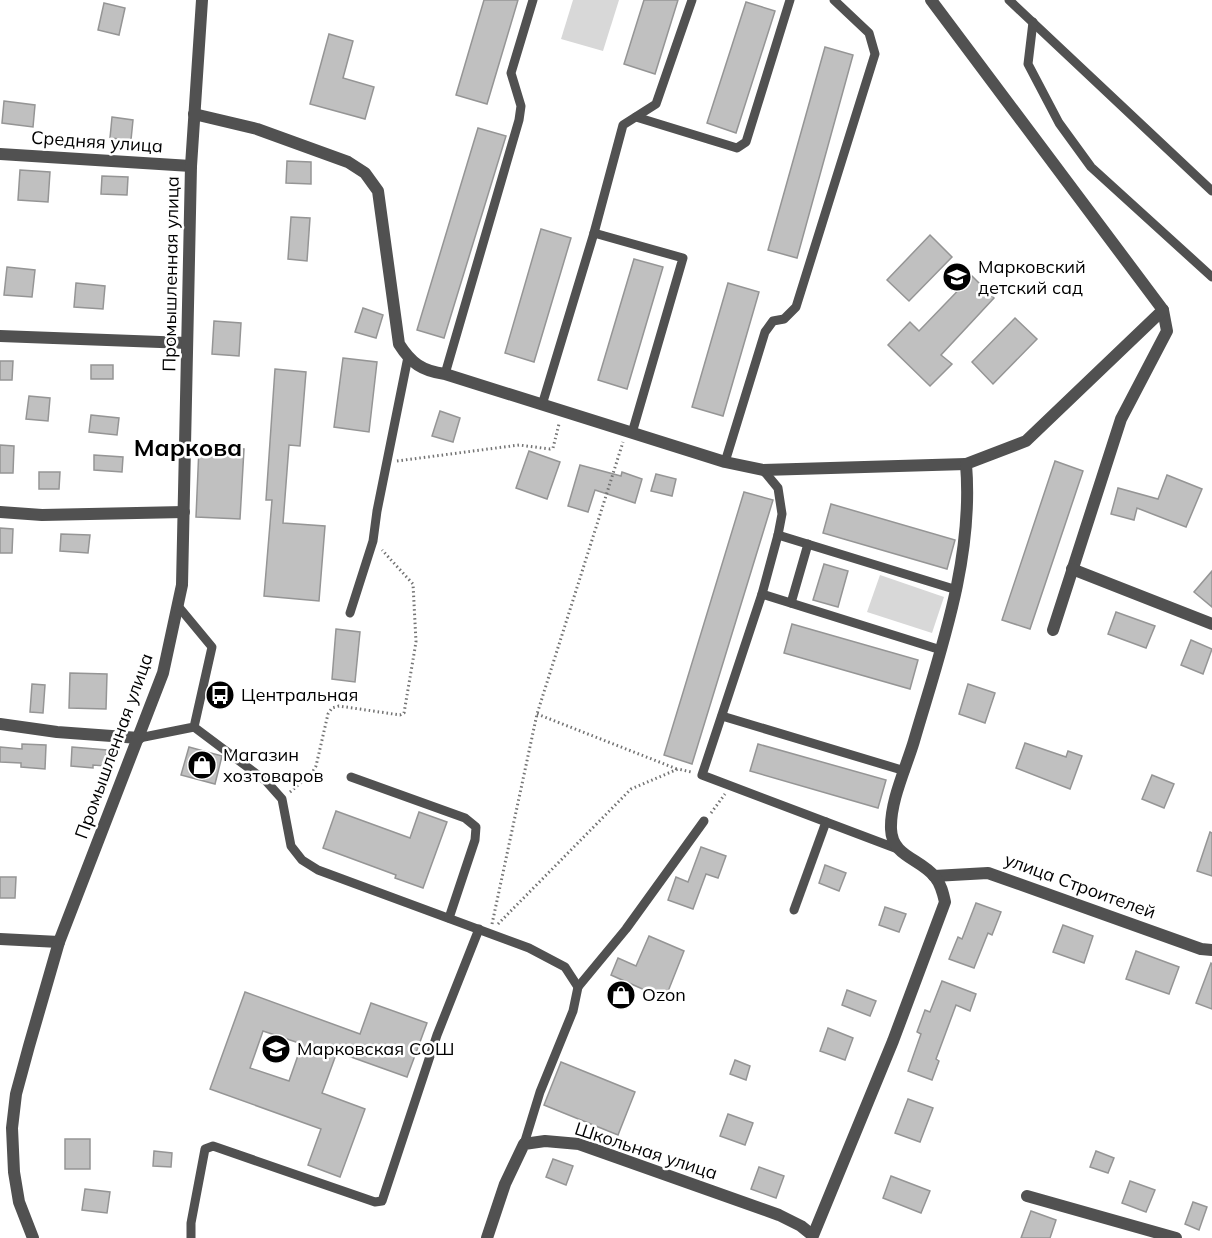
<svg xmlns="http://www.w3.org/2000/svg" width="1212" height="1238" viewBox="0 0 1212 1238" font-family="Mulish,sans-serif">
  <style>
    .green { fill: #d8d8d8 }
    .building { fill: #c0c0c0; stroke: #959595; stroke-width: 1.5; fill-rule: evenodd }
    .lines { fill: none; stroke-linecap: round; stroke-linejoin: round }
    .path { stroke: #737373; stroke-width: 3; stroke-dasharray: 1.5 3; stroke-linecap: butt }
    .service { stroke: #515151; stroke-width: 9 }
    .minor { stroke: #515151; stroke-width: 12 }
    .tertiary { stroke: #515151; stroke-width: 12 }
    .labels { text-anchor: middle; stroke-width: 5; stroke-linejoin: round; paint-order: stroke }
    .street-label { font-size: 18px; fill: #000; stroke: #fff }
    .poi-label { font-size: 18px; fill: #000; stroke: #fff; text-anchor: start }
    .district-label { font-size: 24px; font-weight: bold; fill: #000; stroke: #fff }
  </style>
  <rect width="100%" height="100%" fill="#fff"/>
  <g class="green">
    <polygon points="573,0 619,0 603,51 561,39"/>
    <polygon points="880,575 944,597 932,633 867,612"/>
  </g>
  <g class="building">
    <polygon points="484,0 518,0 487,104 456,95"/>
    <polygon points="644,0 678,0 655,74 624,64"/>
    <polygon points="746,2 775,11 736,133 707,123"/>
    <polygon points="104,3 125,8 119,35 98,30"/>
    <polygon points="329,34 353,41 343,78 374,87 365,119 310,104"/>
    <polygon points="825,47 853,55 797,258 768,250"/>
    <polygon points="4,101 35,105 33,127 2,123"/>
    <polygon points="112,117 133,120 131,140 110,138"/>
    <polygon points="478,128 506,136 444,338 417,330"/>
    <polygon points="287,161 311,162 311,184 286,183"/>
    <polygon points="20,170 50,172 48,202 18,200"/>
    <polygon points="102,176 128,177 127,195 101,194"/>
    <polygon points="291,217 310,218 307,261 288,259"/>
    <polygon points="541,229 571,238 534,362 505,353"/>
    <polygon points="930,235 952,257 909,301 887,280"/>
    <polygon points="634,259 663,267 627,389 598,380"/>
    <polygon points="7,267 35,270 32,297 4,295"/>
    <polygon points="972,276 994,298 941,355 952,364 930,386 888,345 910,322 919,331"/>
    <polygon points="76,283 105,286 103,309 74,307"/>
    <polygon points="728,283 759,292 723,416 692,407"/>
    <polygon points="363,308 383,315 376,338 355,332"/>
    <polygon points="1015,318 1037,339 993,384 972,362"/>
    <polygon points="214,321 241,323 239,356 212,354"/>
    <polygon points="343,358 377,362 369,432 334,427"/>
    <polygon points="0,361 13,361 12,380 0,380"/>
    <rect x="91" y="365" width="22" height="14"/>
    <polygon points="275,369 306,372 300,446 289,445 283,523 325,526 319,601 264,596 272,500 266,500"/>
    <polygon points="29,396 50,398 48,421 26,419"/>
    <polygon points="440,411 460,418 453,442 432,436"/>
    <polygon points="91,415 119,418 117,435 89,432"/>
    <polygon points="0,445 14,446 13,473 0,473"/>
    <polygon points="199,447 244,449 240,519 196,517"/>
    <polygon points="529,451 560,462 547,499 516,488"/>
    <polygon points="94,455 123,457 122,472 94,470"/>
    <polygon points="1055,461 1083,471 1030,629 1002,620"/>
    <polygon points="580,465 621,476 622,472 642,479 635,503 595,490 588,512 568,506"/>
    <polygon points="39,472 60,472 59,489 39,489"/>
    <polygon points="656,474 676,479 672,496 651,491"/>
    <polygon points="1167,475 1202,489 1186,527 1137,508 1134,520 1111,514 1118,488 1158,499"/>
    <polygon points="744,492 773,500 692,764 664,755"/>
    <polygon points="831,504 955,540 947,569 823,533"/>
    <polygon points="0,528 13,529 12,553 0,553"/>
    <polygon points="61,534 90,535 88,553 60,551"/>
    <polygon points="824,564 848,571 838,607 813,600"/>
    <polygon points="1212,571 1212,607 1194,592"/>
    <polygon points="1116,612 1155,626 1146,648 1108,634"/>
    <polygon points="792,624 918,660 910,689 784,653"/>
    <polygon points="336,629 360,632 355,682 332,679"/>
    <polygon points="1191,640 1212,649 1203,674 1181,665"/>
    <polygon points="70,673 107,674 106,709 69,708"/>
    <polygon points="32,684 45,685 43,713 30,712"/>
    <polygon points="968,684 995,693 985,723 959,714"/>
    <polygon points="1025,743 1066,757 1068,751 1082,756 1070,789 1016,768"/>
    <polygon points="22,744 46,745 45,769 21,767 21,763 0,762 0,747 22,749"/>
    <polygon points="758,744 886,780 878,808 750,771"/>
    <polygon points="72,747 107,750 105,766 93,765 93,768 71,766"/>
    <polygon points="189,747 222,756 215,784 181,775"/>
    <polygon points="1152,775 1174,784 1164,808 1142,799"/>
    <polygon points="336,811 410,838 419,812 447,822 423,888 395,878 396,875 323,848"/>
    <polygon points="1210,832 1212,833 1212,876 1197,871"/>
    <polygon points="701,847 726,856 718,878 706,874 693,909 668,900 676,877 688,882"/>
    <polygon points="825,865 846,873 839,891 819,883"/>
    <polygon points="0,877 16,877 15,898 0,898"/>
    <polygon points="976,903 1001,912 992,935 988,933 974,968 949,959 958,937 962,939"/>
    <polygon points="885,907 906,914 899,932 879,925"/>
    <polygon points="1063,925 1093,936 1084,963 1053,952"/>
    <polygon points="649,936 684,951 665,999 611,975 618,958 636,966"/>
    <polygon points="1136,951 1179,967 1169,994 1126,979"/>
    <polygon points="1211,963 1212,964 1212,1009 1196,1003"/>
    <polygon points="942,981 976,994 970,1011 956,1005 936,1059 939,1061 932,1080 908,1071 921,1034 917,1032 925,1010 930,1012"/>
    <polygon points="847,990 876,1001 870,1016 842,1005"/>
    <path d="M245,992L360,1034L371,1003L427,1023L407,1077L337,1052L322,1093L365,1109L340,1177L308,1165L321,1129L210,1089ZM263,1031L302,1044L289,1081L250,1068Z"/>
    <polygon points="828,1028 853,1038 845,1060 820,1051"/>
    <polygon points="735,1060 750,1066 746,1080 730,1074"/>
    <polygon points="561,1062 635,1092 618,1135 544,1105"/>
    <polygon points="908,1099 933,1108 920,1142 895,1133"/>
    <polygon points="728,1114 753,1123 745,1145 720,1136"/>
    <rect x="65" y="1139" width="25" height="30"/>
    <polygon points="154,1151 172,1153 171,1167 153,1166"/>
    <polygon points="1096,1151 1114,1158 1108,1173 1090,1167"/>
    <polygon points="553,1159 573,1166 566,1185 546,1177"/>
    <polygon points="759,1167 784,1176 776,1198 751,1189"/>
    <polygon points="891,1176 930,1191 921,1213 883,1198"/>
    <polygon points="1130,1181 1155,1190 1146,1212 1122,1203"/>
    <polygon points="85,1189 110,1192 107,1213 82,1210"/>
    <polygon points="1193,1202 1207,1207 1199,1230 1185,1224"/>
    <polygon points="1031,1211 1056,1220 1050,1238 1021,1238"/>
  </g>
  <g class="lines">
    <g class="path">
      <polyline points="397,461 519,445 550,449 553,448 559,424"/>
      <polyline points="537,714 677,769"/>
      <polyline points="290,792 312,773 316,766 328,714 332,708 339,706 400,715 404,713 416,642 413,584 382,550"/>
      <polyline points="711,813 725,794"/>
      <polyline points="492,924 537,714 623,442"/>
      <polyline points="498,924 631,789 678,769 691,772"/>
    </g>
    <g class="service">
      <polyline points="1009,0 1212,191"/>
      <polyline points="1033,22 1028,64 1059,123 1091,167 1212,277"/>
      <polyline points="636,117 737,148 746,142 790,0"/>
      <polyline points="594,233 623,125 656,104 692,0"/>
      <polyline points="445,374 519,120 521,106 511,73 533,0"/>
      <polyline points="542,405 594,233 683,258 632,433"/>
      <polyline points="725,462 765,332 773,321 784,319 796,307 875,54 869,33 834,0"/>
      <polyline points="763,470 778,488 782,514 778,535 762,594 702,775 895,848"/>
      <polyline points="778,535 957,590"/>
      <polyline points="762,594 941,650"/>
      <polyline points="791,603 808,544"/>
      <polyline points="350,613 373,541 377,511 408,357"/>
      <polyline points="722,716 905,771"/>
      <polyline points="194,727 266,781 282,799 291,846 302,860 318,870 529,948 565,967 578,987 573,1011 540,1092 524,1144"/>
      <polyline points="139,738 194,727 212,647 178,606"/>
      <polyline points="351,777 465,818 476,827 475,840 449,918"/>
      <polyline points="794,910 826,822"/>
      <polyline points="578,987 626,929 704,821"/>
      <polyline points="191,1238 191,1223 205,1149 213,1146 375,1202 382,1201 437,1035 479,929"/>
    </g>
    <g class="minor">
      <polyline points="931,0 1163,310 1167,331 1121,419 1053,630"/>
      <path d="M194,114L257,129L348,162L365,173L378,191L399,344C411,363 422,371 445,374L725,462L763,470L966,464"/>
      <polyline points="0,154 191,166"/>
      <polyline points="0,336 187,343"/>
      <polyline points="0,512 42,515 184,512"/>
      <polyline points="1072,569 1212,624"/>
      <polyline points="0,724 57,732 139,738"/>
      <polyline points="934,876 988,873 1201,949 1212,950"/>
      <polyline points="0,939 59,942"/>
      <polyline points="1027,1196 1176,1238"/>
      <polyline points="487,1238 505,1184 524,1144 545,1141 579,1144 779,1215 801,1226 812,1235"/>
      <path d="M812,1238L893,1041L945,902C943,893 941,884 935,877C920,858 892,857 891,829C890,801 906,768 914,741C940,652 974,559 966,464L1026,441L1163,310"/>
    </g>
    <polyline class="tertiary" points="33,1238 19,1202 14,1172 12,1128 16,1094 29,1046 59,942 163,673 182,585 191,166 202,0"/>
  </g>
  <defs>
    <g id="school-disc" transform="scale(1.5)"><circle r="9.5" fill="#000" stroke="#fff"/><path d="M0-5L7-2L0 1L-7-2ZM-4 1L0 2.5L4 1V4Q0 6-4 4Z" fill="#fff"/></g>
    <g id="bus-disc" transform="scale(1.5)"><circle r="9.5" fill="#000" stroke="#fff"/><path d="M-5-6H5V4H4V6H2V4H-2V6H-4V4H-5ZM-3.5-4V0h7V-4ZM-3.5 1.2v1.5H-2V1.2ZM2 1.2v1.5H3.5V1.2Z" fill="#fff"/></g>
    <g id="shop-disc" transform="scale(1.5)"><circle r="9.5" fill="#000" stroke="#fff"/><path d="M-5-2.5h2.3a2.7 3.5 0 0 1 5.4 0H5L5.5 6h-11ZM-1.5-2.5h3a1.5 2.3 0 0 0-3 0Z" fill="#fff"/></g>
  </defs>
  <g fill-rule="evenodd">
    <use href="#school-disc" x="957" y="277"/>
    <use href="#bus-disc" x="220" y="695"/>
    <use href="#shop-disc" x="202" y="765"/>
    <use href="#shop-disc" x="621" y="995"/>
    <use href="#school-disc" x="276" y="1049"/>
  </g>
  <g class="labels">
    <g class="street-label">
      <text transform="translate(97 142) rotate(4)" y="6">Средняя улица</text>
      <text transform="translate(171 274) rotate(-89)" y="6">Промышленная улица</text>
      <text transform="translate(114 746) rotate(-70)" y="6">Промышленная улица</text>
      <text transform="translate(1080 886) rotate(20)" y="6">улица Строителей</text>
      <text transform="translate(646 1151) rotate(18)" y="6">Школьная улица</text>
    </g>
    <g class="poi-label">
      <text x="978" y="273">Марковский<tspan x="978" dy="21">детский сад</tspan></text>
      <text x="241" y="701">Центральная</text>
      <text x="223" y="761">Магазин<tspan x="223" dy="21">хозтоваров</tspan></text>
      <text x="642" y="1001">Ozon</text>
      <text x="297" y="1055">Марковская СОШ</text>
    </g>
    <g class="district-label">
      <text x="188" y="456">Маркова</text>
    </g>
  </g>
</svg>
